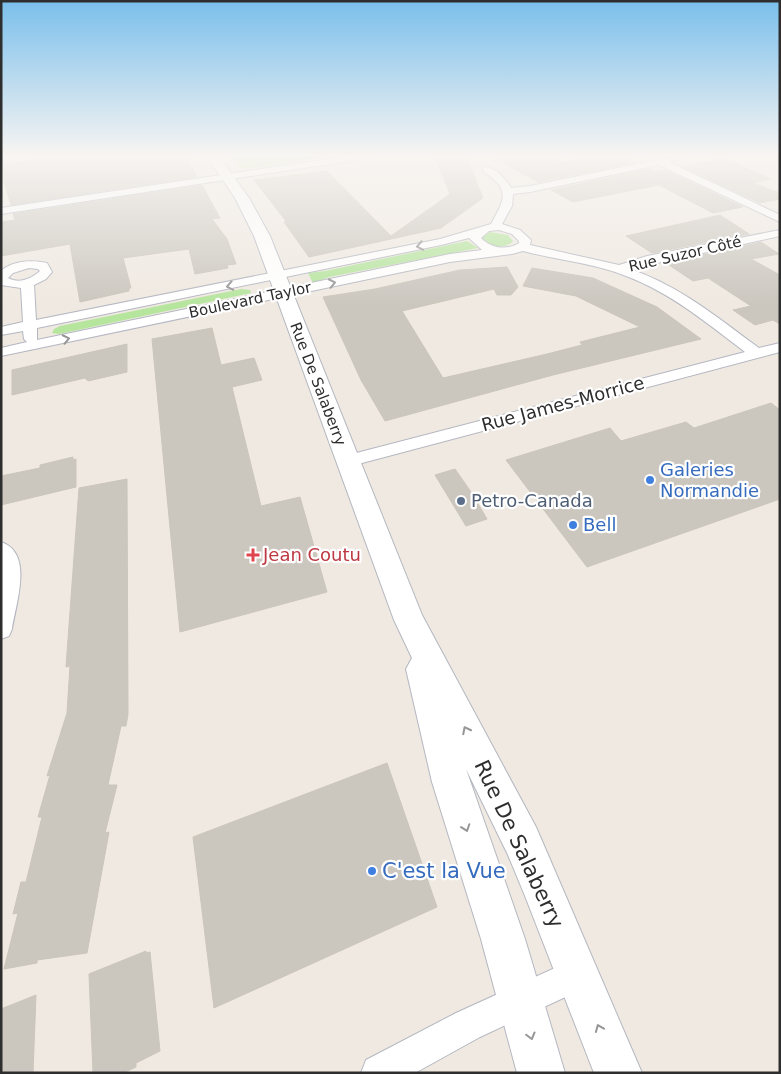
<svg xmlns="http://www.w3.org/2000/svg" width="781" height="1074" viewBox="0 0 781 1074" font-family="'DejaVu Sans',sans-serif">
  <style>
    .green { fill: #b6e59e }
    .building { fill: #cbc7bf; stroke: #cbc5ba }
    .lines { fill: none; stroke-linecap: round; stroke-linejoin: round }
    .street-casing { stroke: #b4b7c1; stroke-width: 2 }
    .secondary-casing { stroke: #b4b7c1; stroke-width: 2 }
    .street { fill: #fff; fill-rule: evenodd }
    .secondary { fill: #fff; fill-rule: evenodd }
    .oneway { stroke: #969696 }
    .shop-dot { fill: #3f7fe0; stroke: #fff; stroke-width: 2 }
    .service-dot { fill: #5c6f8a; stroke: #fff; stroke-width: 2 }
    .health-dot { fill: #e0444e; stroke: #fff; stroke-width: 2 }
    .labels { text-anchor: middle; stroke-width: 4.5; stroke-linejoin: round; paint-order: stroke }
    .far-street-label { font-size: 15px; fill: #2e2e2e; stroke: #fff }
    .street-label { font-size: 18px; fill: #2e2e2e; stroke: #fff }
    .shop-label { font-size: 18px; fill: #366cbe; stroke: #fff; text-anchor: start }
    .service-label { font-size: 18px; fill: #4e5e75; stroke: #fff; text-anchor: start }
    .health-label { font-size: 18px; fill: #be3a42; stroke: #fff; text-anchor: start }
    .near-street-label { font-size: 21px; fill: #2e2e2e; stroke: #fff }
    .near-shop-label { font-size: 21px; fill: #366cbe; stroke: #fff; text-anchor: start }
  </style>
  <rect width="100%" height="100%" fill="#efe9e1"/>
  <g class="green">
    <polygon points="231,155 340,155 244,169 240,167"/>
    <path d="M490,232L508,235L513,241C505,250 489,247 482,238Z"/>
    <polygon points="467,241 478,248 329,277 313,283 308,273 325,271"/>
    <polygon points="241,289 250,290 251,293 59,334 52,333 54,329 60,326"/>
  </g>
  <g class="building">
    <polygon points="71,155 185,155 197,177 11,205 4,181 4,164"/>
    <polygon points="434,155 466,155 483,198 441,228 309,257 284,222 286,221 254,180 327,171 391,236 450,194"/>
    <polygon points="490,155 556,155 557,163 606,155 618,155 635,163 538,182"/>
    <polygon points="724,158 771,179 753,183 780,193 780,199 760,203 683,167"/>
    <polygon points="649,169 655,172 665,170 743,207 713,213 659,185 573,202 551,190"/>
    <polygon points="202,185 220,218 212,219 227,239 236,264 227,265 228,268 195,274 189,249 123,258 131,288 129,288 129,291 80,302 70,244 1,256 1,222 15,220 13,214"/>
    <polygon points="720,215 749,234 652,253 626,236"/>
    <polygon points="761,242 779,254 751,259 780,275 780,324 773,320 755,325 733,310 751,306 708,278 693,281 666,263"/>
    <polygon points="507,267 518,287 511,295 497,295 494,289 402,311 443,378 547,354 582,345 580,342 640,327 576,296 523,286 532,268 593,278 657,307 701,339 553,375 385,421 361,380 323,297 375,289 460,270"/>
    <polygon points="212,328 221,365 254,358 262,380 232,387 261,506 300,497 327,592 180,632 152,339"/>
    <polygon points="127,344 127,372 88,381 85,378 12,395 12,370"/>
    <polygon points="771,403 780,410 780,499 587,567 506,460 610,428 621,441 686,422 694,428"/>
    <polygon points="73,457 73,460 76,459 76,487 1,505 1,476 40,468 40,465"/>
    <polygon points="455,469 471,492 487,519 466,526 435,475"/>
    <polygon points="127,479 128,714 126,726 121,726 108,785 117,785 105,833 109,832 87,953 37,960 37,963 4,969 18,913 13,914 21,882 26,882 42,817 38,817 50,775 47,776 67,713 70,666 66,667 67,653 79,488"/>
    <polygon points="387,763 437,907 214,1008 193,837"/>
    <polygon points="146,951 146,953 150,952 160,1051 136,1063 136,1067 123,1073 93,1073 89,974"/>
    <polygon points="36,995 33,1073 1,1073 1,1009"/>
  </g>
  <g class="lines">
    <g class="street-casing">
      <g id="street">
        <polygon points="1,155 26,155 22,158 1,161"/>
        <polygon points="354,155 374,155 370,158 1,214 1,208"/>
        <path d="M681,155H696L669,162L780,215V222L659,165L530,192L513,194L512,206L502,224L520,230L531,240L530,245L619,265L647,256L780,230V236L630,269C678,285 718,318 759,348L780,343V352L347,467L341,465L338,461L341,457L745,352C707,323 671,293 626,276C594,263 557,260 523,251L512,254L450,262L1,356V348L27,342L24,339L23,331L1,335V327L23,322L21,288L1,285V271C13,260 33,260 47,263L52,272L46,279L34,285L36,320L440,239L491,224C505,198 511,190 483,171V167C495,166 505,178 511,188L530,186ZM499,230L512,234L519,241V243C506,251 491,248 481,238L489,231ZM469,238L482,250L450,254L37,340V328L441,245ZM29,268L38,269L40,271C31,279 19,284 8,278L13,273Z"/>
        <path d="M1,542C34,553 16,603 12,629L9,636L1,639Z"/>
        <polygon points="577,958 589,962 593,974 589,986 480,1037 415,1073 361,1073 366,1060 456,1013"/>
      </g>
    </g>
    <g class="secondary-casing">
      <polygon id="secondary" points="206,155 218,155 249,198 270,236 422,615 536,827 642,1073 594,1073 525,896 508,855 466,769 525,939 565,1073 517,1073 481,939 432,782 406,669 412,658 394,620 254,236 235,198"/>
    </g>
    <use href="#street" class="street"/>
    <use href="#secondary" class="secondary"/>
  </g>
  <defs><path id="oneway-chevron" d="M-2-3.5L2.5 0L-2 3.5" fill="none" stroke-width="1.6" stroke-linecap="round" stroke-linejoin="round" transform="scale(1.25)"/></defs>
  <g class="oneway">
    <use href="#oneway-chevron" transform="translate(420 246) rotate(169)"/>
    <use href="#oneway-chevron" transform="translate(332 283) rotate(-12)"/>
    <use href="#oneway-chevron" transform="translate(230 286) rotate(169)"/>
    <use href="#oneway-chevron" transform="translate(66 339) rotate(-12)"/>
    <use href="#oneway-chevron" transform="translate(466 730) rotate(-117)"/>
    <use href="#oneway-chevron" transform="translate(466 828) rotate(71)"/>
    <use href="#oneway-chevron" transform="translate(599 1028) rotate(-112)"/>
    <use href="#oneway-chevron" transform="translate(531 1036) rotate(75)"/>
  </g>
  <linearGradient id="sky" x2="0" y2="1"><stop stop-color="#7abfeb"/><stop offset="0.51" stop-color="#f8f5f2"/><stop offset="1" stop-color="#f8f5f2" stop-opacity="0"/></linearGradient>
  <rect width="781" height="305" fill="url(#sky)"/>
  <g class="shop-dot">
    <circle cx="650" cy="480" r="5"/>
    <circle cx="573" cy="525" r="5"/>
    <circle cx="372" cy="871" r="5"/>
  </g>
  <circle class="service-dot" cx="461" cy="501" r="5"/>
  <path class="health-dot" d="M250.5 547.5h5v5h5v5h-5v5h-5v-5h-5v-5h5z"/>
  <g class="labels">
    <g class="far-street-label">
      <text transform="translate(685 254) rotate(-13)" y="5">Rue Suzor Côté</text>
      <text transform="translate(250 300) rotate(-12)" y="5">Boulevard Taylor</text>
      <text transform="translate(318 384) rotate(69)" y="5">Rue De Salaberry</text>
    </g>
    <g class="street-label">
      <text transform="translate(563 404) rotate(-15)" y="6">Rue James-Morrice</text>
    </g>
    <g class="shop-label">
      <text x="660" y="476">Galeries<tspan x="660" dy="21">Normandie</tspan></text>
      <text x="583" y="531">Bell</text>
    </g>
    <g class="service-label">
      <text x="471" y="507">Petro-Canada</text>
    </g>
    <g class="health-label">
      <text x="263" y="561">Jean Coutu</text>
    </g>
    <g class="near-street-label">
      <text transform="translate(519 844) rotate(65)" y="7">Rue De Salaberry</text>
    </g>
    <g class="near-shop-label">
      <text x="382" y="878">C'est la Vue</text>
    </g>
  </g>
  <rect width="781" height="1074" fill="none" stroke="#2e2e2e" stroke-width="5"/>
</svg>
